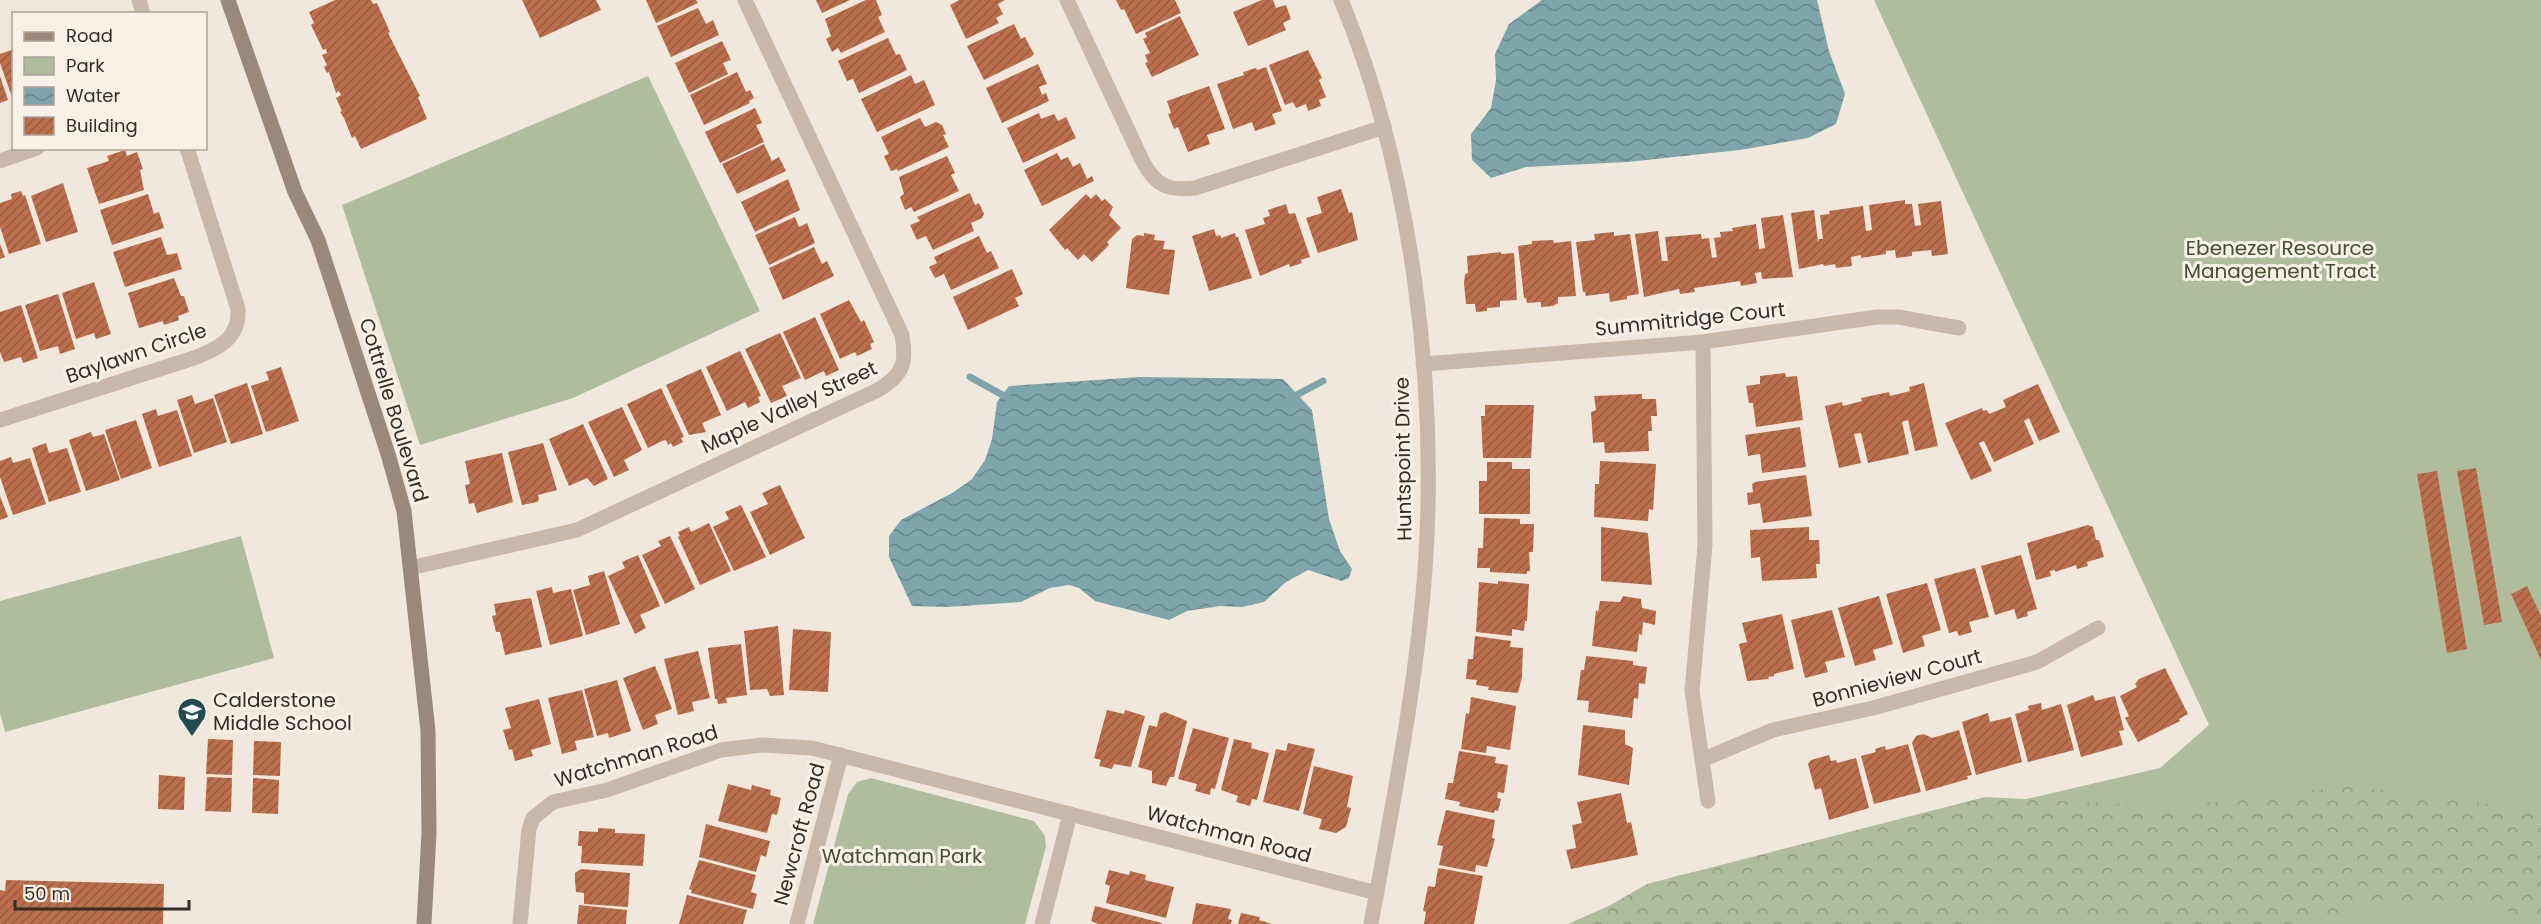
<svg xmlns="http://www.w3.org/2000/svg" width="2541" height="924" viewBox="0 0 2541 924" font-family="Poppins,sans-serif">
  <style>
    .green { fill: #b0bd9d }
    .forest { fill: url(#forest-crowns) }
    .water { fill: url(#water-waves) }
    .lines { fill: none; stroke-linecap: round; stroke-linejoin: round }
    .stream { stroke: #7da5aa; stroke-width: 7 }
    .building { fill: url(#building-hatch) }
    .minor { stroke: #c7b8a9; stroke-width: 15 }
    .secondary { stroke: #9a887a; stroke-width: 15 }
    .labels { text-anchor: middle; stroke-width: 6; stroke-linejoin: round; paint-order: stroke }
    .park-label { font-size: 20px; fill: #42502e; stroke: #f8f1e8 }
    .street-label { font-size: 20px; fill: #342d28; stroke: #f8f1e8 }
    .poi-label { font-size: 20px; fill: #342d28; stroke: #f8f1e8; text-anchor: start }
  </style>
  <defs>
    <pattern id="forest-crowns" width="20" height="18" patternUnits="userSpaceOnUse" patternTransform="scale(1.5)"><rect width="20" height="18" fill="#b0bd9d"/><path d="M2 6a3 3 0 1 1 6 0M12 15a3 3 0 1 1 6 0" fill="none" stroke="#909a80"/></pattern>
    <pattern id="water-waves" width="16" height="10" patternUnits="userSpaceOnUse" patternTransform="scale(1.5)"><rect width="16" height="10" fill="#7da5aa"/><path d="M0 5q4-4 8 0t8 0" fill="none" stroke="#67878a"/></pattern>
    <pattern id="building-hatch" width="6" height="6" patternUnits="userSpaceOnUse" patternTransform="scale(1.5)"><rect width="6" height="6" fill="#bc6f4d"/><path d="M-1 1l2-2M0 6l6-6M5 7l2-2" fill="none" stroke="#9a5c40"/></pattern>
  </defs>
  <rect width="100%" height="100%" fill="#f0e8dc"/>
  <g class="green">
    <polygon points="1874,0 2541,0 2541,924 1568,924 1676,876 1824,846 2160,768 2209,725"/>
    <polygon points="648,76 760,311 573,398 420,445 342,205"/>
    <polygon points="241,536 274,658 5,732 0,713 0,601"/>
    <polygon points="871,778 1034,821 1045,836 1046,847 1025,924 813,924 848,794 857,782"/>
  </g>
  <polygon class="forest" points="2349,786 2525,809 2541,814 2541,920 2503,910 2389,899 2295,924 2161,924 2141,919 2023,917 1976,924 1578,924 1647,884 1985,797 2172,807"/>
  <g class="water">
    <polygon points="1542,0 1817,0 1829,51 1845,94 1836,124 1808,138 1740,150 1627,162 1526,167 1491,178 1472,160 1471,134 1491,108 1496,80 1495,54 1509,24"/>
    <polygon points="1140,377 1283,379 1312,410 1329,519 1340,551 1352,569 1349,578 1342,581 1308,570 1286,582 1264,602 1242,607 1220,606 1187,611 1169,620 1095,601 1079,588 1069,585 1050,588 1021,602 947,607 912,606 889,557 889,536 901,520 954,492 972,479 985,460 992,439 997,402 1009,386"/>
  </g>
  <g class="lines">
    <g class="stream">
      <polyline points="970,377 1010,399"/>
      <polyline points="1289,399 1323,381"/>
    </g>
  </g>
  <g class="building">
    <polygon points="335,0 371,0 373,4 377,3 390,32 388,33 420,96 418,97 427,119 361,149 355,136 352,138 344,118 340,112 342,111 336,98 341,95 339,91 336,93 329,72 327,73 324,67 327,65 322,55 327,53 326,49 323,50 311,25 314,23 309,12"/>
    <polygon points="522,0 596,0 601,10 540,38"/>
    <polygon points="646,0 696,0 698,3 656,23"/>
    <polygon points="816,0 850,0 822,13"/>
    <polygon points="866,0 876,0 882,15 878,17 885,32 841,53 838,48 832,52 826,39 831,36 825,19"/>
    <polygon points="959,0 1005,0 998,4 1003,14 996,18 999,23 966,39 950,5"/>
    <polygon points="1116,0 1175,0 1181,13 1136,34 1124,9 1121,10"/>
    <polygon points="1262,0 1273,0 1276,8 1286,5 1291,19 1283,23 1286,30 1248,46 1233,12"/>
    <polygon points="698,8 706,24 713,20 719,35 671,57 657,26"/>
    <polygon points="1180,16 1199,55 1152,77 1145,63 1148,62 1145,55 1150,53 1143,39 1147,37 1145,33"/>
    <polygon points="1014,24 1021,39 1025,37 1034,54 1031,57 984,80 967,46"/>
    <polygon points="888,38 896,55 900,54 907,70 859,93 853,79 847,81 838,61"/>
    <polygon points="722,41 731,60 723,63 728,74 689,93 675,63"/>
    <polygon points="14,49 14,100 13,100 0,63 0,54"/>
    <polygon points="1308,50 1322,78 1319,80 1326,97 1319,100 1321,106 1308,111 1306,104 1296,108 1293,102 1285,105 1269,65"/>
    <polygon points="1038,64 1047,84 1039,87 1042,95 1046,93 1049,101 1002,123 986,88"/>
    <polygon points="1266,67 1282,111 1272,114 1276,124 1255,131 1252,122 1233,129 1217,84 1244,75 1243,72 1256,68 1257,70"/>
    <polygon points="737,72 746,92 750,90 754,98 749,101 750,103 704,125 690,95"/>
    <polygon points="911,75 915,84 924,80 935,105 877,132 861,99"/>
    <polygon points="0,76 8,100 0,103"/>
    <polygon points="1209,86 1225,129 1207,135 1210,144 1188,152 1178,127 1174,129 1168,114 1171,113 1167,101"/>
    <polygon points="755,108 762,123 756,125 764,142 720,163 705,132"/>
    <polygon points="1039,113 1041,119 1054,114 1058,121 1066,117 1076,138 1023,163 1007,128"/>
    <polygon points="920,118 925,127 936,122 942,125 946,134 943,135 949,147 898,171 897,169 891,171 884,156 889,154 881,137"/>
    <polygon points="764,144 772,161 779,157 786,171 737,194 722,164"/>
    <polygon points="125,150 127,156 137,152 143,169 140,170 144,190 99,204 87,168 109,161 107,156"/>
    <polygon points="1057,153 1061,160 1068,157 1073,167 1080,163 1087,179 1092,176 1094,181 1042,206 1024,170"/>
    <polygon points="947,156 955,173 951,175 959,191 914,212 911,207 905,210 900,197 904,194 899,177"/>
    <polygon points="788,179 800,210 755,232 741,202"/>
    <polygon points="63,183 78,232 46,242 31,196"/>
    <polygon points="1341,189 1349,213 1352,212 1358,240 1318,253 1306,218 1322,213 1317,197"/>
    <polygon points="21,191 23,196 25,195 41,244 9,254 0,227 0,203 12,199 11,194"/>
    <polygon points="970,193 975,205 979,203 984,214 982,218 971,223 974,231 933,250 926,236 917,240 910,225 920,221 917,217"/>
    <polygon points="148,194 154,214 159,212 164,228 112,245 100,210"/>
    <polygon points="1086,194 1091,199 1096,194 1102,201 1105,199 1113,207 1109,215 1121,228 1107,242 1109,245 1092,262 1084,254 1078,260 1067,248 1065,250 1049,230"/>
    <polygon points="1905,200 1905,204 1912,204 1915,226 1921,225 1918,204 1941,201 1948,254 1932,256 1931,250 1912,252 1912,256 1896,258 1895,250 1886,251 1886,254 1861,258 1861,255 1851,257 1852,266 1836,268 1835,264 1824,266 1823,264 1799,269 1791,213 1814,210 1818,242 1819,239 1823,239 1820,215 1830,214 1829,211 1863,206 1866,231 1872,230 1869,205"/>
    <polygon points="1286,204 1289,214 1295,213 1310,257 1301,260 1302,263 1290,267 1289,264 1260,276 1245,230 1265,224 1263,218 1270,216 1268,210"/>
    <polygon points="1783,215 1793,277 1762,279 1761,272 1755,273 1757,283 1741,286 1740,281 1694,288 1695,292 1680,294 1679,289 1644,297 1635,234 1658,231 1662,261 1668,261 1665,237 1701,234 1702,239 1709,238 1712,258 1717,257 1714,238 1721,237 1720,232 1733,231 1732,228 1756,224 1759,249 1765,248 1761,218"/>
    <polygon points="795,217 799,227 807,223 815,243 769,265 755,235"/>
    <polygon points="1214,229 1216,236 1220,235 1221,238 1235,233 1236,237 1238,237 1252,278 1209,291 1192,236"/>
    <polygon points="1614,232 1614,236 1630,234 1639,294 1627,296 1627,299 1610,302 1609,293 1586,296 1585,292 1583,292 1576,242 1595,240 1594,234"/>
    <polygon points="1144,233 1155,235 1154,240 1165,241 1163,249 1175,250 1169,295 1126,288 1132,239 1137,235 1144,236"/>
    <polygon points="979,236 987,253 991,251 999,268 951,290 944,274 935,278 929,267 937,263 934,257"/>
    <polygon points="161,237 167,255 177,253 182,269 125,287 113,252"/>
    <polygon points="1553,240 1554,243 1571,241 1576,296 1558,297 1558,303 1553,306 1541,307 1541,302 1527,303 1526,298 1524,298 1518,246 1532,244 1532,241"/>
    <polygon points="0,244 5,257 0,259"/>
    <polygon points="814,247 822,264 827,261 834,276 783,300 769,268"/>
    <polygon points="1501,252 1501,254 1514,253 1517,300 1500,301 1500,307 1487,308 1487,311 1476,312 1475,304 1466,304 1464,283 1465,274 1468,273 1467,256"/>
    <polygon points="1012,269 1023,294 1015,298 1019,306 968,330 953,297"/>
    <polygon points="174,278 181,296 184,296 189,312 178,316 179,320 164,325 163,321 139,328 128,293"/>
    <polygon points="94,282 111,334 96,339 94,333 76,339 62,293"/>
    <polygon points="58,294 75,349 60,354 58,346 40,351 25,305"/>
    <polygon points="849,300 861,322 864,320 874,342 870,344 872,349 857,356 855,352 840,359 820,314"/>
    <polygon points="21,305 38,358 23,363 21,357 4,362 0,352 0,312"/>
    <polygon points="815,317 839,370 826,376 824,371 805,380 783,332"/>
    <polygon points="780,333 801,378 782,386 787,396 771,403 745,349"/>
    <polygon points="740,351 761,396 758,397 760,402 748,408 745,402 727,411 706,367"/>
    <polygon points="281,367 299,421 266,432 251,386 269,380 266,372"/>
    <polygon points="701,369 721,415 702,423 706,432 689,435 666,385"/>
    <polygon points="1785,373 1786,377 1797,376 1803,420 1756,427 1753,403 1749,403 1746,386 1760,384 1760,376"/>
    <polygon points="247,383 263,434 231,444 214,395"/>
    <polygon points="1924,383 1938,446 1915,451 1908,420 1902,422 1909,454 1868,463 1861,433 1854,434 1861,463 1839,468 1825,406 1842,402 1843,406 1862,401 1861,398 1889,392 1890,396 1910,391 1909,387"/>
    <polygon points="2038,384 2060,432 2039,441 2029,418 2024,421 2034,444 1994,462 1984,441 1979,443 1992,471 1971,480 1945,423 1982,408 1983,411 1987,410 1989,414 2006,407 2003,400"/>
    <polygon points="661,388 684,437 681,438 683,442 673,447 671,443 668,445 666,440 662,441 648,448 627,404"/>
    <polygon points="1642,394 1642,399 1656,399 1657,416 1651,416 1652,431 1648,431 1649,451 1605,453 1604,442 1593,443 1591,412 1596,410 1594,396"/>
    <polygon points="192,395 195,404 213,398 227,442 194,453 177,400"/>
    <polygon points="1485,405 1534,405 1531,458 1483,458 1481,416 1485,416"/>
    <polygon points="622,407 642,450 624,460 629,470 614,477 588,422"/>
    <polygon points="156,409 158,416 177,410 192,456 159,467 142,414"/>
    <polygon points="136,420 152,468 121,479 105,430"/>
    <polygon points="583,424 608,479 594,486 587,478 569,486 549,439"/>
    <polygon points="1800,427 1806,467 1762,473 1760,454 1748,456 1745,435"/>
    <polygon points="91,432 93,437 104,434 120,480 86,491 69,440"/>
    <polygon points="46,443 49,453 67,448 81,492 49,502 32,448"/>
    <polygon points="543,443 557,490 538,495 539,500 537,502 522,505 508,452"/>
    <polygon points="502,453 513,502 477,513 474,503 469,504 465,485 470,484 465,461"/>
    <polygon points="11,457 13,463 30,458 46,504 13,515 0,477 0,461"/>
    <polygon points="1600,461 1656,464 1653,510 1649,509 1648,521 1594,517 1595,484 1599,484"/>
    <polygon points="1487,462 1512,462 1512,469 1530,469 1530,514 1479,514 1479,481 1487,481"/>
    <polygon points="2476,468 2502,622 2484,625 2457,471"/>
    <polygon points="2437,471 2467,649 2447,653 2417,474"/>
    <polygon points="1806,475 1812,516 1763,523 1760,503 1748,505 1747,493 1753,492 1752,484 1755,482"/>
    <polygon points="780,485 805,538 770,555 750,512 768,504 762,493"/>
    <polygon points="0,496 8,517 0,520"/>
    <polygon points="741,505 766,557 734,571 713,527 729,519 725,512"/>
    <polygon points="1484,518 1520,519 1520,524 1534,524 1533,552 1529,552 1530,571 1527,571 1527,574 1490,572 1490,568 1477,568 1478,548 1483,548"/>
    <polygon points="709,523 731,571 700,585 678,537 680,536 678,532 689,527 691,532"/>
    <polygon points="2088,525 2093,527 2096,540 2099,540 2104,557 2087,562 2088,566 2077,569 2076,565 2055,572 2055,570 2050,571 2051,576 2036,580 2027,543"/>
    <polygon points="1601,527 1648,533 1652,585 1601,581"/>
    <polygon points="1809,527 1809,540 1819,540 1820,564 1816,564 1817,578 1762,581 1760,557 1751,558 1750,530"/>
    <polygon points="670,536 695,589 665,604 642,555 661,546 658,541"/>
    <polygon points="638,555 660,606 640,615 646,628 635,634 608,576 625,568 622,562"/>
    <polygon points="2021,555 2037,609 2027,612 2028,616 2017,619 2014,609 1995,615 1981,566"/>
    <polygon points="1975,568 1989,617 1969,622 1972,632 1959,636 1957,631 1949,633 1934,579"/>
    <polygon points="604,571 620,624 586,635 573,590 590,585 588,576"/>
    <polygon points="1498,581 1529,584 1527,621 1525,621 1524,631 1512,629 1512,636 1476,632 1479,582 1498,584"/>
    <polygon points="1927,583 1941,630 1922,636 1925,646 1903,653 1886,594"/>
    <polygon points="2527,586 2541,616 2541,660 2511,594"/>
    <polygon points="552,587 553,593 571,589 583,636 550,645 536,591"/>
    <polygon points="1623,596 1641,599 1642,608 1656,611 1655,625 1643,622 1642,635 1639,634 1637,652 1592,646 1596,610 1598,612 1600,601 1620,602"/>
    <polygon points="1879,596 1893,644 1873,650 1876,660 1855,666 1838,608"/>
    <polygon points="531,598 542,647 505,655 500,632 496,632 492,616 496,615 494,604"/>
    <polygon points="1832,610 1845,657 1825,662 1828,672 1805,678 1791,620"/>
    <polygon points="1782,614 1794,669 1774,674 1774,676 1768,677 1769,679 1747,681 1739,644 1747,642 1742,623"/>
    <polygon points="778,626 784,695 770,696 767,689 750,690 744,631"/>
    <polygon points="793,629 831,632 828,692 789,690"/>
    <polygon points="1475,636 1511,641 1510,647 1523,648 1522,677 1518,693 1488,690 1489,687 1476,685 1477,680 1466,679 1468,659 1473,659"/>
    <polygon points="741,644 747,695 726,698 727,703 718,704 717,699 715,699 708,648"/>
    <polygon points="698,651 710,698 692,702 694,711 678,715 664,659"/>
    <polygon points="1586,656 1633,661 1633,665 1647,667 1645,684 1639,683 1638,699 1634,698 1632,718 1588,712 1589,701 1577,700 1581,670 1584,670"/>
    <polygon points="655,666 672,709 655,715 658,724 643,730 623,678"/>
    <polygon points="2165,668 2188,714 2179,719 2180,721 2138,742 2125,718 2129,716 2120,696 2137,687 2135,684 2139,679"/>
    <polygon points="617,680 631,731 609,738 608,733 597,736 584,689"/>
    <polygon points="582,690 594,737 575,741 577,750 562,754 548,698"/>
    <polygon points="2093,695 2095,701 2115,696 2124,730 2119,731 2123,745 2081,757 2067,705"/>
    <polygon points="1471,697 1516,706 1510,750 1487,746 1486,753 1461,749 1466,713 1469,714"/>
    <polygon points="539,699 551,744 531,750 533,756 515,761 512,749 509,750 503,730 511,728 505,708"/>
    <polygon points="2041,703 2042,710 2061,704 2074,750 2028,762 2015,714 2029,710 2028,706"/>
    <polygon points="1107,710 1124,714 1125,710 1145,716 1131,767 1114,764 1112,769 1099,766 1101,760 1094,758"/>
    <polygon points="1165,712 1187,721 1174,777 1170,777 1166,786 1152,783 1152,771 1138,767 1149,725 1157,727 1160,714"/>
    <polygon points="1988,713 1990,722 2011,717 2022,762 1976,775 1962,722"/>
    <polygon points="1583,725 1625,730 1625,744 1633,748 1629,785 1578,775"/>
    <polygon points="1193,728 1229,738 1215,789 1211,788 1210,795 1195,791 1197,784 1178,779"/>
    <polygon points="1959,730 1972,775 1967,776 1968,779 1926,791 1912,743 1916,736 1924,734 1932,738"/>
    <polygon points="208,739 233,740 232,775 206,774"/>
    <polygon points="1234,739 1252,743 1251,748 1269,753 1257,800 1252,799 1250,806 1236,802 1238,796 1221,790"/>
    <polygon points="254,741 281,742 280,776 253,775"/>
    <polygon points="1288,743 1315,749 1299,811 1263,802 1276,749 1286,751"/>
    <polygon points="1908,744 1921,792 1874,804 1861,756 1876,752 1875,749 1885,746 1886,750"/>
    <polygon points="1459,751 1496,757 1495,763 1508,765 1504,793 1498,792 1497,798 1501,799 1498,811 1495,810 1494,813 1459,806 1460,802 1445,799 1448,783 1453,783"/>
    <polygon points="1829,755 1831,761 1836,760 1837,763 1856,758 1869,808 1829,820 1821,788 1815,790 1808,764 1811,760"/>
    <polygon points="1314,766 1353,776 1347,807 1351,808 1346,827 1336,833 1319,829 1322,819 1303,814"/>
    <polygon points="159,775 185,777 184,810 158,809"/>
    <polygon points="207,777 232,778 231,812 205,811"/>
    <polygon points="253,778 279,780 278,814 252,813"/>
    <polygon points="728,784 751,790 752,785 771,790 770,795 781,798 777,815 772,814 767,833 718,821"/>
    <polygon points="1621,793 1627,823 1631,822 1638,855 1571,869 1566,850 1576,848 1572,825 1582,823 1577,802"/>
    <polygon points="1446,810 1495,820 1492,838 1495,839 1487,867 1476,865 1475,872 1439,865 1443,846 1437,845"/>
    <polygon points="706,824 770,841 766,857 761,855 756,872 699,857"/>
    <polygon points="598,828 615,829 615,833 645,834 643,866 581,863 582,846 578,846 579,831 598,832"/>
    <polygon points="699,860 756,875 751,892 757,894 753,909 691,893 692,890 689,889"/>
    <polygon points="1438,868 1483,876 1474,924 1424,924 1426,912 1423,911 1428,886 1435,887"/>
    <polygon points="581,869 630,873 628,907 584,904 584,893 576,892 575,881 575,873"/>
    <polygon points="1109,870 1129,875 1130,871 1146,875 1145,880 1174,887 1166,918 1106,903 1110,886 1105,884"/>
    <polygon points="6,880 164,884 163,924 0,924 0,890 5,891"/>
    <polygon points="687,895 747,910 743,924 679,924"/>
    <polygon points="1196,903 1231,909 1228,919 1232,920 1231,924 1192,924"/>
    <polygon points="579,905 627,910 626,924 577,924"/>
    <polygon points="1095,906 1162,923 1162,924 1098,924 1091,921"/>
    <polygon points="1241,913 1260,917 1259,920 1272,924 1238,924"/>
  </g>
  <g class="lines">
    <g class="minor">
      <polyline points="139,0 143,14"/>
      <path d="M1067,0L1143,162C1156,186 1168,191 1195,188L1384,127"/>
      <path d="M1341,0C1412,170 1438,387 1425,570C1416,689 1392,807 1371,924"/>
      <polyline points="0,161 37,148"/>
      <polyline points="1703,342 1705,545 1692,691 1708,801"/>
      <polyline points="1423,364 1703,342 1877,317 1898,317 1959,328"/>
      <path d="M0,420L194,358C218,349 240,338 238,309L187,148"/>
      <path d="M410,568L577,530L878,390C903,375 907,364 902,335L745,0"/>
      <polyline points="1702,760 1773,730 1873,708 2037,662 2098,628"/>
      <polyline points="520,924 529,829 533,818 553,802 607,790 721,750 762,745 812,748 1377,893"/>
      <polyline points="797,924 841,755"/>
      <polyline points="1042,924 1070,814"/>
    </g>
    <polyline class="secondary" points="228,0 295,192 318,240 388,454 404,511 428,731 429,833 424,924"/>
  </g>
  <defs>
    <g id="school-pin" transform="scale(1.5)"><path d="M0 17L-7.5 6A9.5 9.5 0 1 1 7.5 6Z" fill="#214c52" stroke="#f8f1e8"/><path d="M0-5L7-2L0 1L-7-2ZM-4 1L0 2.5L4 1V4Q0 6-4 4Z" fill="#fff"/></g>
  </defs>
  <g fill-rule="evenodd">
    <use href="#school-pin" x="192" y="712"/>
  </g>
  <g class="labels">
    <g class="park-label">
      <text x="2280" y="255">Ebenezer Resource<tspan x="2280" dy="23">Management Tract</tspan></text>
      <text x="902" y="863">Watchman Park</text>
    </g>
    <g class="street-label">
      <text transform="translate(1690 319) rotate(-6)" y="7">Summitridge Court</text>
      <text transform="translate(136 353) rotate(-19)" y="7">Baylawn Circle</text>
      <text transform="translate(789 407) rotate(-25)" y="7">Maple Valley Street</text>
      <text transform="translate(394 410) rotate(73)" y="7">Cottrelle Boulevard</text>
      <text transform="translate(1403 459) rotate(-91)" y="7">Huntspoint Drive</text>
      <text transform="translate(1897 678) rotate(-15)" y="7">Bonnieview Court</text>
      <text transform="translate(636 756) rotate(-17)" y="7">Watchman Road</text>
      <text transform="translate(799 834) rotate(-75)" y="7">Newcroft Road</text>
      <text transform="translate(1229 834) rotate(15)" y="7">Watchman Road</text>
    </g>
    <g class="poi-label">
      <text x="213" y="707">Calderstone<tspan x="213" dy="23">Middle School</tspan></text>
    </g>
  </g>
  <rect x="12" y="12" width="195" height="138" fill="#f8f1e8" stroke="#aaa39b" stroke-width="1.5"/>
  <rect x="24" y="32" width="30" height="9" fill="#9a887a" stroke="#aaa39b" stroke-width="1.5"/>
  <text x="66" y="42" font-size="18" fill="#342d28">Road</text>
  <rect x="24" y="57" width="30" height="18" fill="#b0bd9d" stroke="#aaa39b" stroke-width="1.5"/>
  <text x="66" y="72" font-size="18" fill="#342d28">Park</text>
  <rect x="24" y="87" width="30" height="18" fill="url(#water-waves)" stroke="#aaa39b" stroke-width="1.5"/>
  <text x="66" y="102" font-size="18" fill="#342d28">Water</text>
  <rect x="24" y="117" width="30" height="18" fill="url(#building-hatch)" stroke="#aaa39b" stroke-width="1.5"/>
  <text x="66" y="132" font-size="18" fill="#342d28">Building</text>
  <path d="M15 900v9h174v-9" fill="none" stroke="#342d28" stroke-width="3"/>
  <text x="24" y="900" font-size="18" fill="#342d28" stroke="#f8f1e8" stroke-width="4.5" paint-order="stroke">50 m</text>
</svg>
